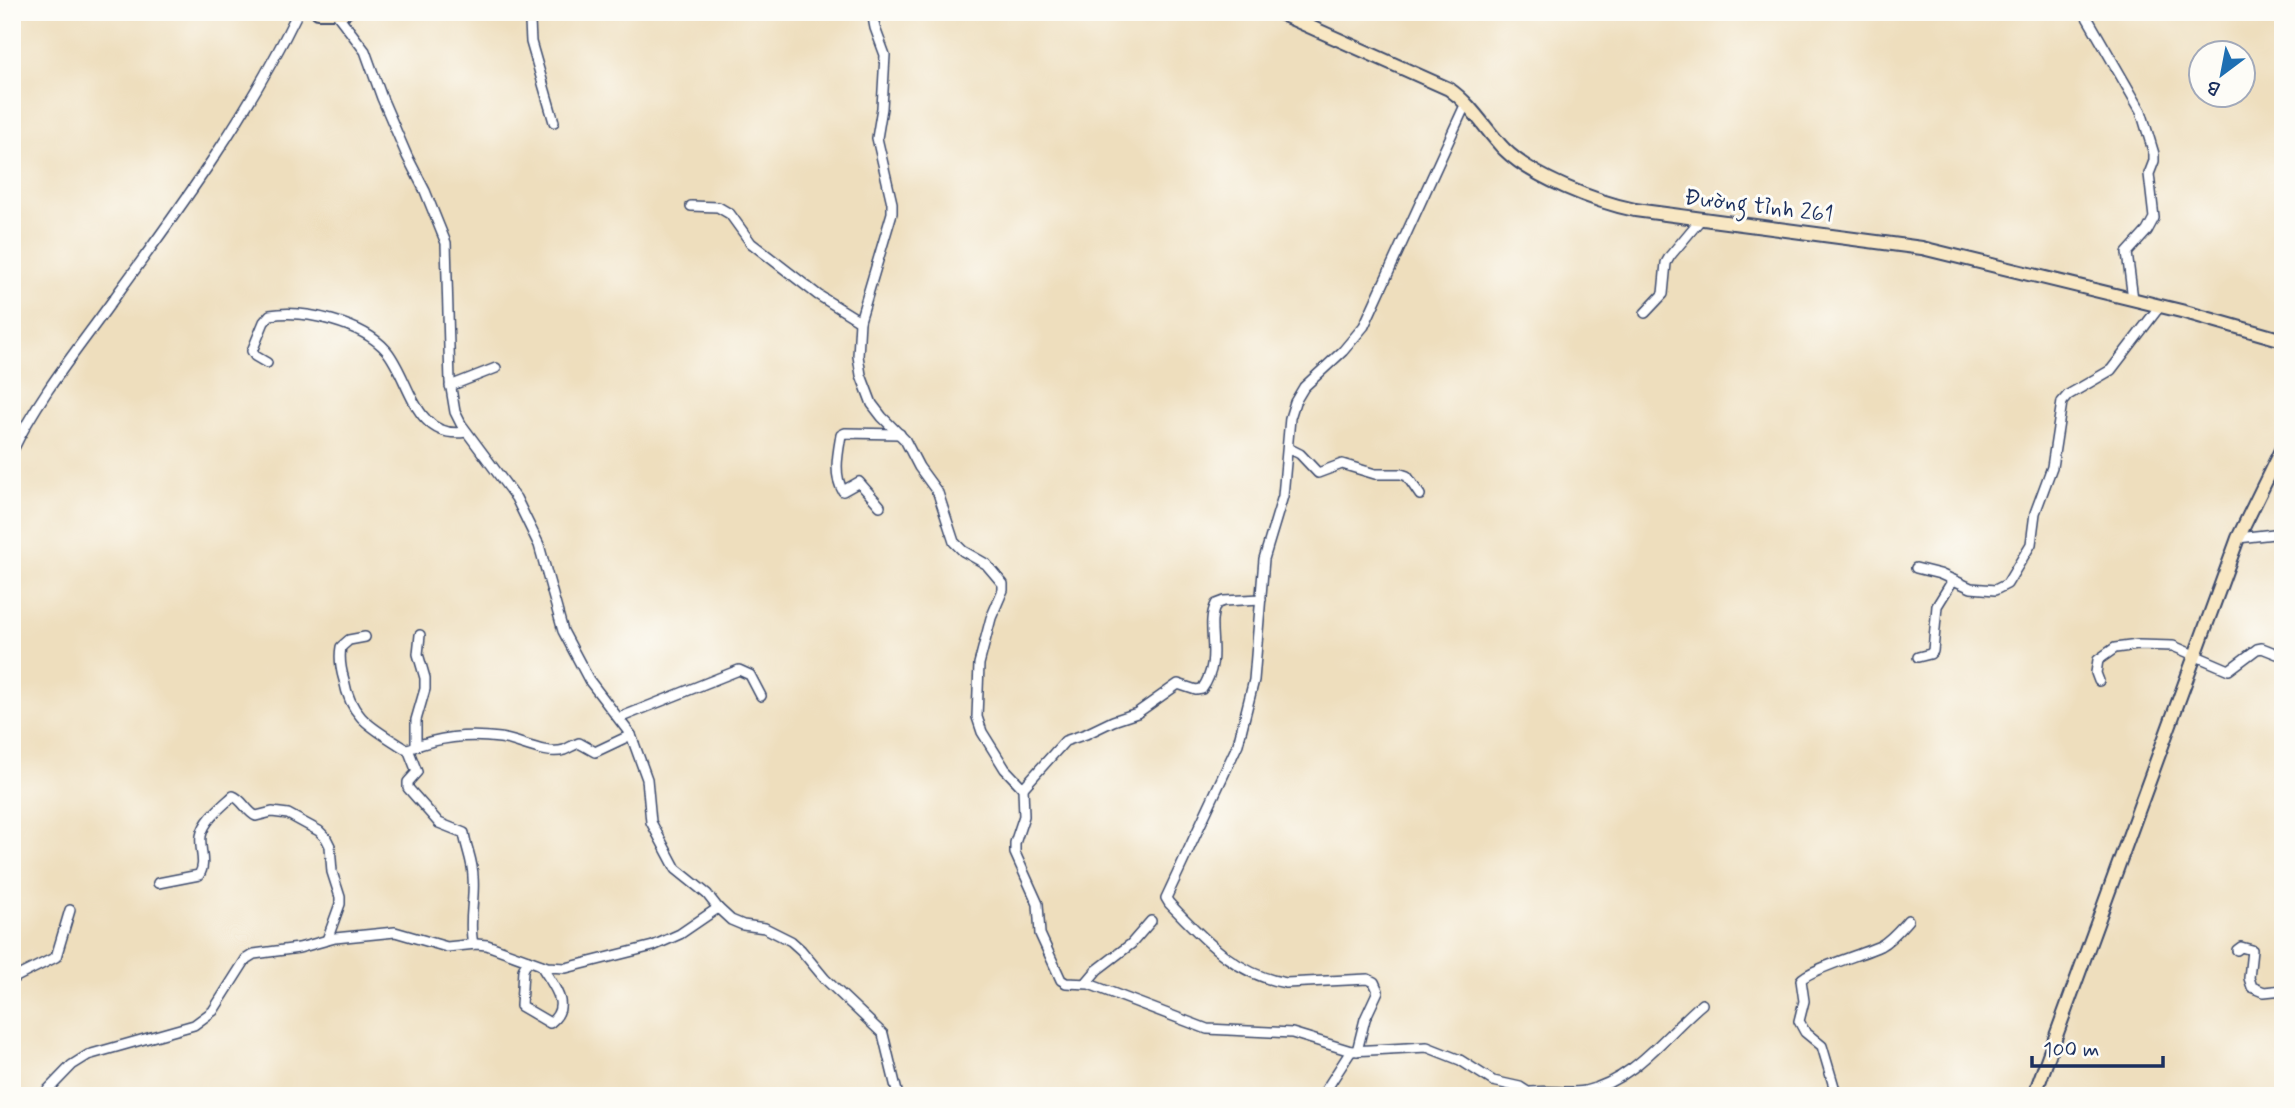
<svg xmlns="http://www.w3.org/2000/svg" width="2295" height="1108" viewBox="0 0 2295 1108" font-family="Mynerve,sans-serif">
  <style>
    .lines { fill: none; stroke-linecap: round; stroke-linejoin: round }
    .street-casing { stroke: #3b496c; stroke-width: 12 }
    .secondary-casing { stroke: #3b496c; stroke-width: 16 }
    .street { stroke: #fff; stroke-width: 9 }
    .secondary { stroke: #f8e7c3; stroke-width: 12 }
    .labels { text-anchor: middle; stroke-width: 6; stroke-linejoin: round; paint-order: stroke }
    .street-label { font-size: 23px; fill: #1b2f5e; stroke: #fdfcf7 }
  </style>
  <rect width="100%" height="100%" fill="#fdfcf7"/>
  <filter id="ink" filterUnits="userSpaceOnUse"><feTurbulence type="fractalNoise" baseFrequency=".0143" numOctaves="2"/><feDisplacementMap in="SourceGraphic" scale="14" xChannelSelector="R" yChannelSelector="G"/><feConvolveMatrix kernelMatrix="1 2 1 2 8 2 1 2 1" color-interpolation-filters="sRGB"/></filter>
  <filter id="wash" filterUnits="userSpaceOnUse"><feTurbulence type="fractalNoise" baseFrequency=".00686" numOctaves="4" result="noise"/><feDisplacementMap in="SourceGraphic" scale="28" xChannelSelector="R" yChannelSelector="G"/><feGaussianBlur stdDeviation="1.57" result="paint"/><feColorMatrix in="noise" values="0 0 0 0 0 0 0 0 0 0 0 0 0 0 0 0 0 1.4 0 .05"/><feComposite in="paint" operator="in"/></filter>
  <g filter="url(#wash)">
    <rect width="100%" height="100%" fill="#eedebd"/>
  </g>
  <g filter="url(#ink)">
    <g class="lines">
      <g class="street-casing">
        <g id="street">
          <polyline points="525,12 530,22 531,42 554,122"/>
          <polyline points="872,12 875,28 885,55 882,108 877,138 892,203 892,213 860,321 858,356 861,375 872,404 882,417 905,440 919,467 938,493 954,542 963,551 986,564 1003,584 1003,590 991,618 979,664 977,717 982,732 1005,769 1023,788 1024,816 1015,843 1015,853 1038,904 1040,934 1061,980 1066,983 1089,984 1207,1029 1292,1033 1351,1051 1427,1047 1460,1060 1493,1081 1520,1087 1534,1096"/>
          <polyline points="2084,12 2141,111 2154,154 2154,161 2149,174 2154,218 2147,231 2127,253 2133,299"/>
          <polyline points="336,13 365,51 382,98 407,156 425,191 446,243 450,382 455,412 461,424 516,498 539,545 563,631 589,680 631,735 647,779 651,822 676,869 707,894 718,908 731,920 743,925 765,928 791,941 801,950 825,979 883,1034 898,1096"/>
          <polyline points="691,206 718,207 730,214 751,243 818,295 860,321"/>
          <polyline points="1645,313 1663,294 1666,263 1670,256 1701,219"/>
          <path d="M267,363L255,356L252,351L264,322L270,315C304,309 362,323 386,350C410,378 414,441 466,432"/>
          <polyline points="450,386 496,368"/>
          <polyline points="1288,448 1300,454 1318,473 1342,464 1375,474 1401,474 1407,476 1420,495"/>
          <path d="M12,452C39,395 82,344 118,293C184,203 249,113 298,12"/>
          <path d="M880,506L859,482L843,491C833,475 838,453 841,435L845,433L900,434"/>
          <polyline points="2238,538 2283,533"/>
          <polyline points="1916,568 1940,574 1971,588 1995,590 2007,584 2031,544 2035,513 2052,467 2062,402 2068,395 2111,370 2160,306"/>
          <path d="M365,637L349,640L341,647C339,658 341,670 344,680C351,719 373,728 404,748L408,749C439,737 466,734 500,738C518,740 546,756 564,750C569,748 573,745 579,743L595,752L631,735"/>
          <polyline points="1918,657 1930,654 1933,651 1937,606 1953,580"/>
          <polyline points="2099,681 2096,673 2098,660 2115,648 2138,645 2173,646 2229,670 2257,649 2262,648 2277,654"/>
          <polyline points="619,718 739,670 750,675 761,696"/>
          <polyline points="416,745 416,720 425,689 425,678 418,654 420,635"/>
          <path d="M408,749L417,772L408,782V788L439,823L464,833C466,848 473,861 473,877C475,899 468,922 473,944"/>
          <path d="M1023,788L1065,741L1086,734L1113,721L1137,713L1178,684L1196,690L1202,689C1224,658 1204,628 1216,604L1224,601L1261,599"/>
          <path d="M158,883L199,875C207,863 199,850 201,836C204,820 221,807 233,796C242,799 247,812 256,816L272,812L288,814L319,831L326,838L330,846L332,872L340,897V904L327,940"/>
          <polyline points="2237,950 2241,947 2252,950 2249,978 2252,987 2264,992 2283,990"/>
          <path d="M528,960L523,970L521,1006L550,1023C573,1005 552,985 541,965"/>
          <polyline points="12,979 56,957 70,910"/>
          <polyline points="1086,983 1097,970 1131,944 1151,921"/>
          <path d="M1357,1051L1365,1019L1378,991L1374,982L1368,979L1286,983C1235,975 1203,938 1169,903L1166,898L1238,744L1254,680L1264,559L1283,496L1290,418L1295,402L1304,387L1343,351L1364,326L1466,103"/>
          <path d="M1531,1092C1549,1090 1568,1094 1585,1091C1635,1080 1665,1035 1702,1004"/>
          <polyline points="42,1096 72,1065 88,1055 194,1025 213,1011 246,959 254,954 299,948 335,938 395,932 447,947 476,944 487,945 547,967 566,968 653,946 680,934 718,908"/>
          <polyline points="1322,1096 1351,1051"/>
          <path d="M1834,1096L1835,1090L1822,1046L1805,1032L1799,1021L1804,1001L1801,980C1808,970 1863,954 1880,946C1891,940 1900,929 1908,920"/>
        </g>
      </g>
      <g class="secondary-casing">
        <g id="secondary">
          <polyline points="318,12 346,12"/>
          <path d="M1277,12L1449,89C1472,105 1485,129 1504,149C1532,177 1596,202 1635,210L1922,248L2185,312L2283,340"/>
          <polyline points="2034,1096 2238,538 2283,446"/>
        </g>
      </g>
      <use href="#street" class="street"/>
      <use href="#secondary" class="secondary"/>
    </g>
  </g>
  <g class="labels">
    <g class="street-label">
      <text transform="translate(1759 205) rotate(7)" y="8">Đường tỉnh 261</text>
    </g>
  </g>
  <rect width="2295" height="1108" fill="none" stroke="#fdfcf7" stroke-width="42"/>
  <g transform="translate(2222 74) rotate(212)"><circle r="33" fill="#fdfcf7" stroke="#a3aaba" stroke-width="2"/>
  <path d="M0-5L12 26L0 18L-12 26Z" fill="#1f6fb2"/>
  <text y="-10" font-size="19" font-weight="bold" text-anchor="middle" fill="#1b2f5e">B</text>
  </g>
  <path d="M2032 1056v10h131v-10" fill="none" stroke="#1b2f5e" stroke-width="3.5"/>
  <text x="2043" y="1056" font-size="21" fill="#1b2f5e" stroke="#fdfcf7" stroke-width="5" paint-order="stroke">100 m</text>
</svg>
